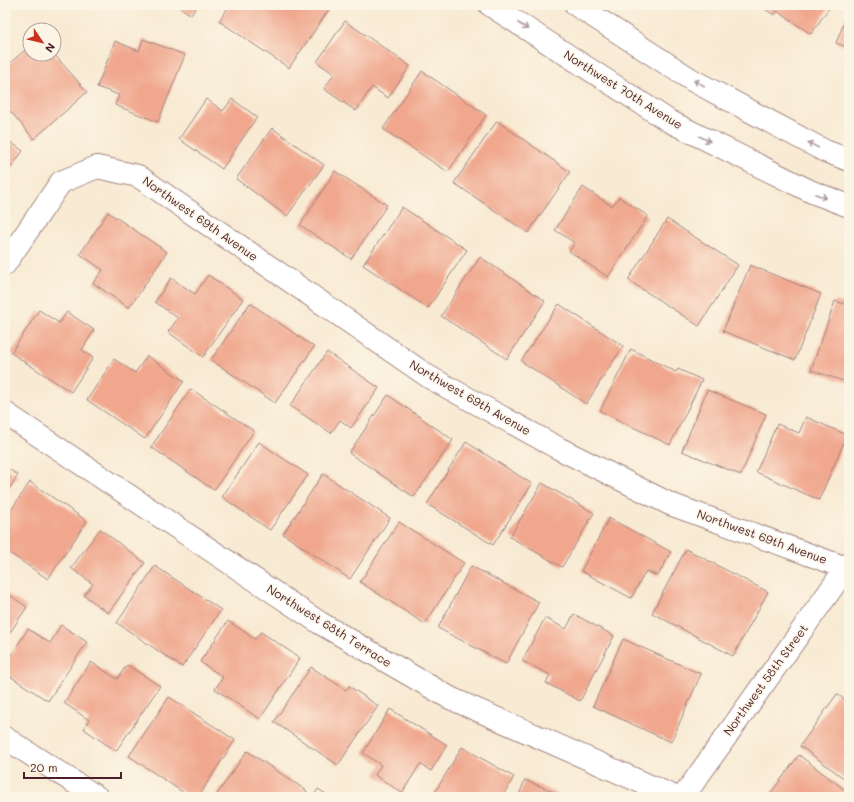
<svg xmlns="http://www.w3.org/2000/svg" width="854" height="802" viewBox="0 0 854 802" font-family="Mali,sans-serif">
  <style>
    .building { fill: #f0a78e }
    .lines { fill: none; stroke-linecap: round; stroke-linejoin: round }
    .minor-casing { stroke: #a1847f; stroke-width: 24 }
    .minor { stroke: #fff; stroke-width: 22 }
    .oneway { stroke: #ae9aa0 }
    .labels { text-anchor: middle; stroke-width: 3; stroke-linejoin: round; paint-order: stroke }
    .street-label { font-size: 12px; fill: #4a1f2b; stroke: #fcf5e5 }
  </style>
  <rect width="100%" height="100%" fill="#fcf5e5"/>
  <filter id="ink" filterUnits="userSpaceOnUse"><feTurbulence type="fractalNoise" baseFrequency=".025" numOctaves="2"/><feDisplacementMap in="SourceGraphic" scale="8" xChannelSelector="R" yChannelSelector="G"/><feConvolveMatrix kernelMatrix="1 2 1 2 8 2 1 2 1" color-interpolation-filters="sRGB"/></filter>
  <filter id="wash" filterUnits="userSpaceOnUse"><feTurbulence type="fractalNoise" baseFrequency=".012" numOctaves="4" result="noise"/><feDisplacementMap in="SourceGraphic" scale="16" xChannelSelector="R" yChannelSelector="G"/><feGaussianBlur stdDeviation="0.9" result="paint"/><feColorMatrix in="noise" values="0 0 0 0 0 0 0 0 0 0 0 0 0 0 0 0 0 1.4 0 .05"/><feComposite in="paint" operator="in"/></filter>
  <g filter="url(#wash)">
    <rect width="100%" height="100%" fill="#f8ead3"/>
    <g id="blocks">
      <g class="building">
        <polygon points="177,5 198,5 191,15"/>
        <polygon points="230,5 326,5 330,8 289,68 219,21"/>
        <polygon points="759,5 831,5 811,34 777,11 774,15"/>
        <polygon points="849,10 849,48 836,43"/>
        <polygon points="345,21 410,66 388,98 372,87 356,111 324,89 334,74 317,62"/>
        <polygon points="143,39 185,55 158,122 115,105 119,95 97,87 115,41 139,51"/>
        <polygon points="30,46 30,54 54,54 87,92 34,139 5,105 5,67"/>
        <polygon points="422,71 486,115 448,172 383,129"/>
        <polygon points="206,99 223,111 232,99 257,117 222,169 179,139"/>
        <polygon points="497,121 570,172 528,233 454,183"/>
        <polygon points="272,128 324,165 287,216 236,179"/>
        <polygon points="5,138 23,151 5,176"/>
        <polygon points="335,171 387,205 351,259 300,225"/>
        <polygon points="583,187 612,206 619,197 648,216 608,277 569,251 575,243 555,230"/>
        <polygon points="402,207 467,250 428,308 363,265"/>
        <polygon points="108,212 167,252 129,308 93,283 103,270 80,254"/>
        <polygon points="667,219 738,265 699,326 628,280"/>
        <polygon points="480,257 545,301 507,359 441,316"/>
        <polygon points="750,265 821,294 795,360 723,331"/>
        <polygon points="208,275 243,299 203,357 168,332 178,318 155,302 171,278 195,294"/>
        <polygon points="835,301 849,305 849,383 811,370"/>
        <polygon points="250,303 314,347 275,403 211,360"/>
        <polygon points="559,304 623,346 586,404 521,361"/>
        <polygon points="39,310 59,323 67,312 94,330 82,350 93,358 71,392 11,353"/>
        <polygon points="631,349 676,372 678,369 702,380 670,445 600,411"/>
        <polygon points="327,352 379,388 351,428 340,420 331,433 290,406"/>
        <polygon points="147,356 184,381 145,439 87,400 114,359 135,373"/>
        <polygon points="191,389 254,431 214,490 151,447"/>
        <polygon points="707,390 766,414 741,475 682,451"/>
        <polygon points="388,395 453,440 414,497 349,453"/>
        <polygon points="806,417 847,435 819,500 756,472 777,424 799,433"/>
        <polygon points="259,442 308,475 270,530 222,497"/>
        <polygon points="466,442 532,484 493,545 427,504"/>
        <polygon points="5,467 18,475 5,495"/>
        <polygon points="323,474 390,518 350,579 283,534"/>
        <polygon points="30,482 87,521 48,579 5,550 5,519"/>
        <polygon points="542,483 594,513 562,567 510,537"/>
        <polygon points="609,518 671,552 658,576 646,571 631,598 581,571"/>
        <polygon points="399,522 464,563 425,624 360,582"/>
        <polygon points="100,529 145,563 108,613 84,595 93,584 71,568"/>
        <polygon points="686,549 768,592 733,656 652,613"/>
        <polygon points="155,566 221,610 182,667 117,623"/>
        <polygon points="471,566 539,602 506,664 438,628"/>
        <polygon points="5,592 27,607 5,640"/>
        <polygon points="574,614 614,636 580,701 546,683 550,675 522,661 545,618 566,629"/>
        <polygon points="228,621 255,639 261,632 300,658 260,719 215,689 223,677 200,662"/>
        <polygon points="61,625 87,642 48,701 5,673 5,664 28,629 50,643"/>
        <polygon points="623,639 701,674 671,742 593,706"/>
        <polygon points="91,662 117,679 127,665 160,686 116,751 84,729 89,720 64,703"/>
        <polygon points="311,667 346,690 349,686 378,706 338,765 274,722"/>
        <polygon points="837,694 849,703 849,782 800,746"/>
        <polygon points="169,697 235,740 198,797 190,797 129,756"/>
        <polygon points="390,709 447,745 431,771 420,764 402,793 375,775 381,765 363,753"/>
        <polygon points="462,747 514,777 502,797 432,797"/>
        <polygon points="247,751 307,791 303,797 215,797"/>
        <polygon points="799,755 849,793 847,797 768,797"/>
        <polygon points="525,780 567,797 518,797"/>
        <polygon points="318,789 331,797 313,797"/>
      </g>
    </g>
  </g>
  <g filter="url(#ink)">
    <use href="#blocks" fill-opacity="0" stroke="#a1847f" stroke-width="1"/>
    <g class="lines">
      <g class="minor-casing">
        <g id="minor">
          <polyline points="490,5 669,121 812,192 849,206"/>
          <polyline points="576,5 692,80 825,151 849,160"/>
          <polyline points="5,264 61,182 97,167 138,176 429,377 558,448 670,504 849,569"/>
          <polyline points="5,413 320,623 450,698 675,797"/>
          <polyline points="5,738 97,797"/>
          <polyline points="683,797 849,564"/>
        </g>
      </g>
      <use href="#minor" class="minor"/>
    </g>
    <defs><path id="oneway-shaft" d="M-6 0H5M1.5-3L5.5 0L1.5 3" fill="none" stroke-width="1.6" stroke-linecap="round" stroke-linejoin="round"/></defs>
    <g class="oneway">
      <use href="#oneway-shaft" transform="translate(523 26) rotate(33)"/>
      <use href="#oneway-shaft" transform="translate(699 83) rotate(-152)"/>
      <use href="#oneway-shaft" transform="translate(705 139) rotate(27)"/>
      <use href="#oneway-shaft" transform="translate(813 145) rotate(-152)"/>
      <use href="#oneway-shaft" transform="translate(821 196) rotate(20)"/>
    </g>
  </g>
  <g class="labels">
    <g class="street-label">
      <text transform="translate(623 90) rotate(32)" y="4">Northwest 70th Avenue</text>
      <text transform="translate(200 219) rotate(35)" y="4">Northwest 69th Avenue</text>
      <text transform="translate(470 398) rotate(30)" y="4">Northwest 69th Avenue</text>
      <text transform="translate(762 537) rotate(20)" y="4">Northwest 69th Avenue</text>
      <text transform="translate(329 626) rotate(32)" y="4">Northwest 68th Terrace</text>
      <text transform="translate(766 680) rotate(-54)" y="4">Northwest 58th Street</text>
    </g>
  </g>
  <rect width="854" height="802" fill="none" stroke="#fcf5e5" stroke-width="20"/>
  <g transform="translate(42 42) rotate(125)"><circle r="19" fill="#fcf5e5" stroke="#b59f9b"/>
  <path d="M0-3L7 15L0 10L-7 15Z" fill="#c8321e"/>
  <text y="-6" font-size="11" font-weight="bold" text-anchor="middle" fill="#4a1f2b">N</text>
  </g>
  <path d="M24 772v6h97v-6" fill="none" stroke="#4a1f2b" stroke-width="2"/>
  <text x="30" y="772" font-size="12" fill="#4a1f2b" stroke="#fcf5e5" stroke-width="3" paint-order="stroke">20 m</text>
</svg>
